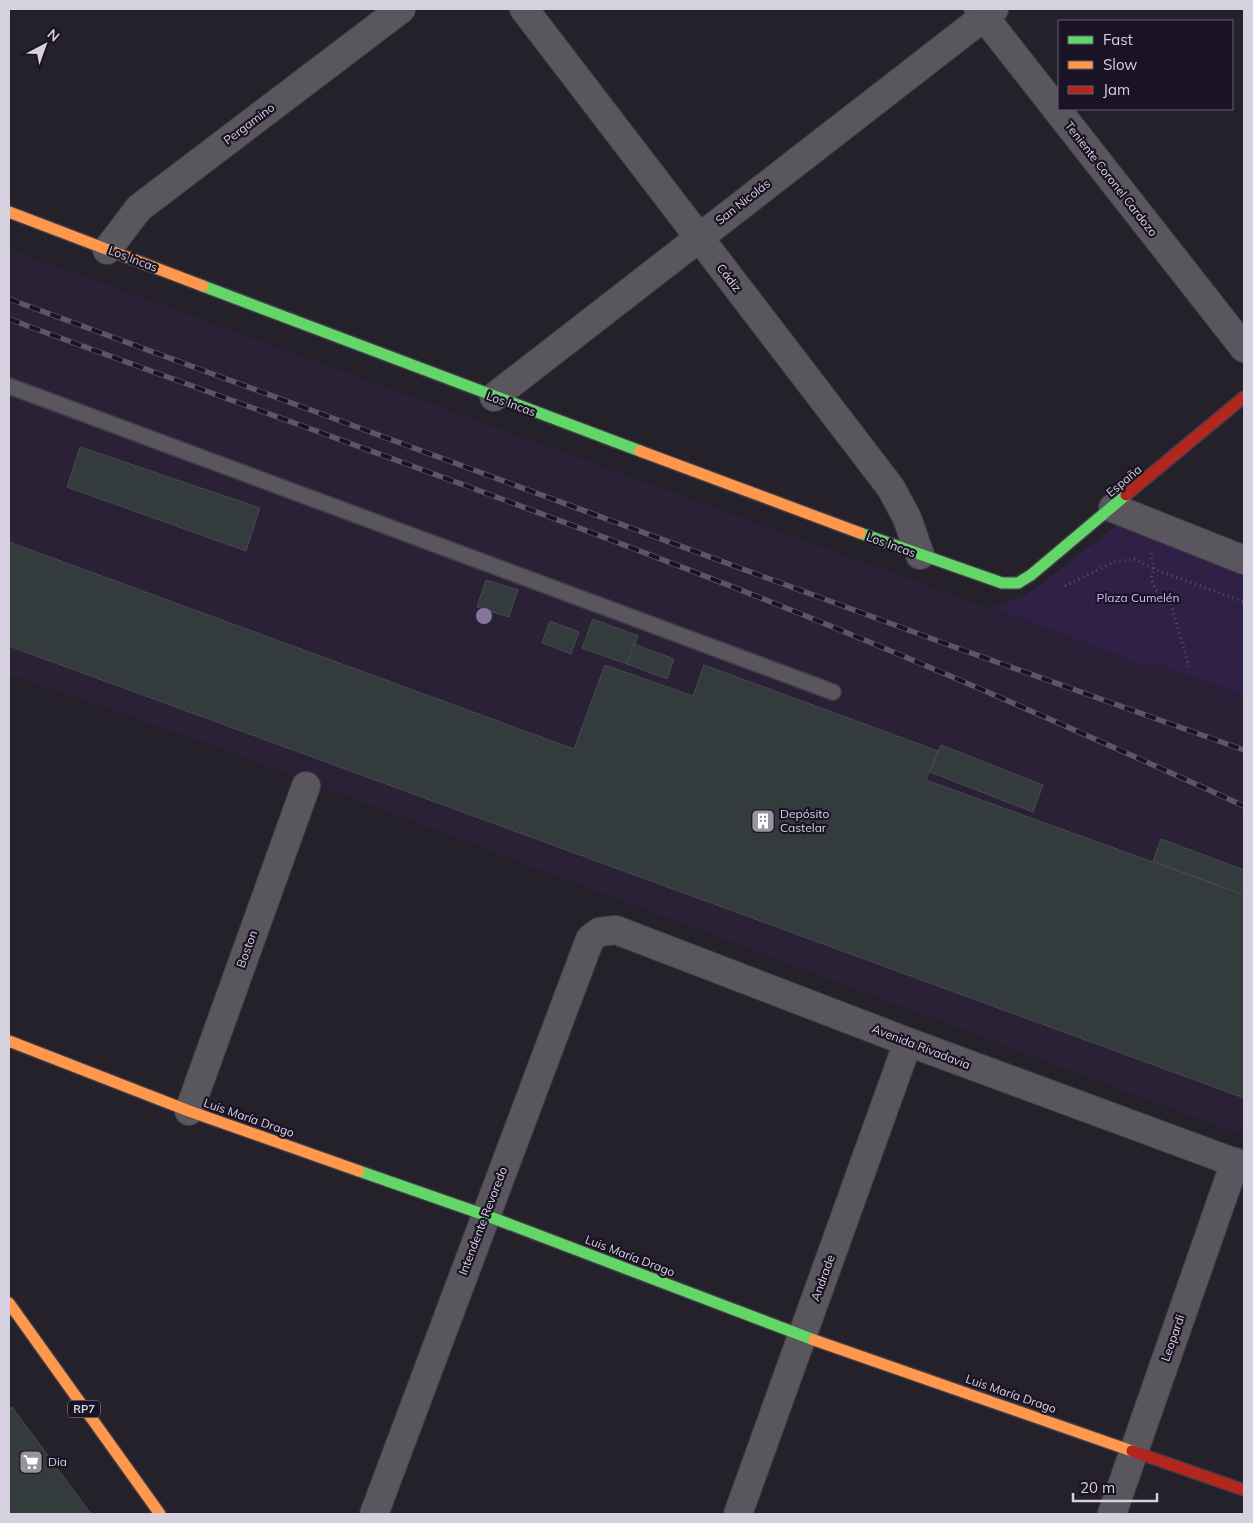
<svg xmlns="http://www.w3.org/2000/svg" width="1253" height="1523" viewBox="0 0 1253 1523" font-family="Mulish,sans-serif">
  <style>
    .built { fill: #2a2137 }
    .green { fill: #302045 }
    .building { fill: #333b3c; stroke: #484a4d }
    .lines { fill: none; stroke-linecap: round; stroke-linejoin: round }
    .lane-casing { stroke: #423e47; stroke-width: 18 }
    .street-casing { stroke: #423e47; stroke-width: 30 }
    .fast-casing { stroke: #423e47; stroke-width: 14 }
    .slow-casing { stroke: #423e47; stroke-width: 14 }
    .jam-casing { stroke: #423e47; stroke-width: 14 }
    .path { stroke: #57545b; stroke-width: 3; stroke-dasharray: 1 4; stroke-linecap: butt }
    .lane { stroke: #59565e; stroke-width: 15 }
    .street { stroke: #59565e; stroke-width: 28 }
    .fast { stroke: #63d668; stroke-width: 11 }
    .slow { stroke: #ff974d; stroke-width: 11 }
    .jam { stroke: #b3261e; stroke-width: 11 }
    .rail-casing { stroke: #5c5861; stroke-width: 5.5 }
    .rail { stroke: #1a1325; stroke-width: 4; stroke-dasharray: 11; stroke-linecap: butt }
    .tree { fill: #85759d }
    .labels { text-anchor: middle; stroke-width: 4.5; stroke-linejoin: round; paint-order: stroke }
    .shield { fill: #1a1325; stroke: #9e98a6; stroke-width: 1 }
    .shield-label { font-size: 11px; font-weight: bold; fill: #d6d1de }
    .street-label { font-size: 12px; fill: #d6d1de; stroke: #1a1325 }
    .park-label { font-size: 12px; fill: #d3bafa; stroke: #1a1325 }
    .poi-label { font-size: 12px; fill: #d6d1de; stroke: #1a1325; text-anchor: start }
  </style>
  <rect width="100%" height="100%" fill="#25212b"/>
  <polygon class="built" points="9,249 1141,664 1164,666 1244,695 1244,1136 201,741 9,674"/>
  <polygon class="green" points="1117,525 1244,575 1244,695 1164,666 1141,664 993,608 1028,594"/>
  <g class="building">
    <polygon points="80,447 260,508 246,551 67,487"/>
    <polygon points="9,542 574,749 605,665 693,696 704,665 938,751 926,780 1244,895 1244,1098 9,646"/>
    <polygon points="486,580 518,590 509,617 477,607"/>
    <polygon points="593,619 638,636 627,664 582,648"/>
    <polygon points="550,621 579,632 571,654 542,643"/>
    <polygon points="634,644 674,659 667,679 627,664"/>
    <polygon points="941,745 1043,785 1033,812 930,772"/>
    <polygon points="1161,839 1244,870 1244,895 1153,861"/>
    <polygon points="12,1407 91,1514 9,1514 9,1410"/>
  </g>
  <g class="lines">
    <g class="lane-casing">
      <polyline id="lane" points="9,386 833,692"/>
    </g>
    <g class="street-casing">
      <g id="street">
        <polyline points="524,9 891,488 907,518 920,555"/>
        <polyline points="978,9 1244,348"/>
        <polyline points="107,250 139,208 401,9"/>
        <polyline points="494,397 994,9"/>
        <polyline points="1113,508 1244,560"/>
        <polyline points="189,1111 306,786"/>
        <polyline points="374,1514 590,939 599,932 616,930 908,1042 1244,1166"/>
        <polyline points="738,1514 908,1042"/>
        <polyline points="1112,1514 1235,1162"/>
      </g>
    </g>
    <g class="fast-casing">
      <g id="fast">
        <polyline points="203,286 640,451"/>
        <polyline points="860,533 1002,583 1018,583 1031,575 1126,495"/>
        <polyline points="359,1171 485,1215 814,1340"/>
      </g>
    </g>
    <g class="slow-casing">
      <g id="slow">
        <polyline points="9,212 203,286"/>
        <polyline points="640,451 860,533"/>
        <polyline points="9,1041 189,1111 359,1171"/>
        <polyline points="9,1303 160,1514"/>
        <polyline points="814,1340 1132,1451"/>
      </g>
    </g>
    <g class="jam-casing">
      <g id="jam">
        <polyline points="1126,495 1244,397"/>
        <polyline points="1132,1451 1244,1490"/>
      </g>
    </g>
    <g class="path">
      <polyline points="1151,553 1154,569 1244,602"/>
      <polyline points="1065,586 1114,562 1135,559 1154,569 1151,579 1156,590 1171,604 1189,667"/>
    </g>
    <use href="#lane" class="lane"/>
    <use href="#street" class="street"/>
    <use href="#fast" class="fast"/>
    <use href="#slow" class="slow"/>
    <use href="#jam" class="jam"/>
    <g class="rail-casing">
      <g id="rail">
        <polyline points="9,299 960,649 1244,750"/>
        <path d="M9,319C261,412 516,501 766,600C927,664 1086,734 1244,806"/>
      </g>
    </g>
    <use href="#rail" class="rail"/>
  </g>
  <circle class="tree" cx="484" cy="616" r="8"/>
  <defs>
    <g id="building-square" transform="scale(1.25)"><rect x="-9" y="-9" width="18" height="18" rx="4" fill="#98939f" stroke="#1a1325"/><path d="M-4-6H4V6H1V3H-1V6H-4ZM-2.5-4.3h1.7v1.8h-1.7ZM.8-4.3h1.7v1.8H.8ZM-2.5-1h1.7V.8h-1.7ZM.8-1h1.7V.8H.8Z" fill="#fff"/></g>
    <g id="supermarket-square" transform="scale(1.25)"><rect x="-9" y="-9" width="18" height="18" rx="4" fill="#98939f" stroke="#1a1325"/><path d="M-6-5.5h2.5l.6 2H6L4.5 2H-2.5L-4.4-4H-6ZM-1.5 3.2a1.3 1.3 0 1 0 .1 0ZM3 3.2a1.3 1.3 0 1 0 .1 0Z" fill="#fff"/></g>
  </defs>
  <g fill-rule="evenodd">
    <use href="#building-square" x="763" y="821"/>
    <use href="#supermarket-square" x="31" y="1462"/>
  </g>
  <g class="labels">
    <rect class="shield" x="68" y="1400.5" width="32" height="17" rx="4"/>
    <g class="shield-label">
      <text x="84" y="1413">RP7</text>
    </g>
    <g class="street-label">
      <text transform="translate(249 124) rotate(-37)" y="4">Pergamino</text>
      <text transform="translate(1111 179) rotate(52)" y="4">Teniente Coronel Cardozo</text>
      <text transform="translate(743 202) rotate(-38)" y="4">San Nicolás</text>
      <text transform="translate(133 259) rotate(21)" y="4">Los Incas</text>
      <text transform="translate(729 278) rotate(52)" y="4">Cádiz</text>
      <text transform="translate(511 404) rotate(20)" y="4">Los Incas</text>
      <text transform="translate(1124 481) rotate(-40)" y="4">España</text>
      <text transform="translate(891 545) rotate(20)" y="4">Los Incas</text>
      <text transform="translate(247 949) rotate(-70)" y="4">Boston</text>
      <text transform="translate(921 1047) rotate(21)" y="4">Avenida Rivadavia</text>
      <text transform="translate(249 1118) rotate(19)" y="4">Luis María Drago</text>
      <text transform="translate(483 1221) rotate(-69)" y="4">Intendente Revoredo</text>
      <text transform="translate(630 1256) rotate(21)" y="4">Luis María Drago</text>
      <text transform="translate(823 1278) rotate(-70)" y="4">Andrade</text>
      <text transform="translate(1173 1338) rotate(-71)" y="4">Leopardi</text>
      <text transform="translate(1011 1394) rotate(19)" y="4">Luis María Drago</text>
    </g>
    <g class="park-label">
      <text x="1138" y="602">Plaza Cumelén</text>
    </g>
    <g class="poi-label">
      <text x="780" y="818">Depósito<tspan x="780" dy="14">Castelar</tspan></text>
      <text x="48" y="1466">Dia</text>
    </g>
  </g>
  <rect width="1253" height="1523" fill="none" stroke="#d6d1de" stroke-width="20"/>
  <rect x="1058" y="20" width="175" height="90" fill="#1a1325" stroke="#655f6f"/>
  <rect x="1068" y="36" width="25" height="8" fill="#63d668" stroke="#655f6f"/>
  <text x="1103" y="45" font-size="15" fill="#d6d1de">Fast</text>
  <rect x="1068" y="61" width="25" height="8" fill="#ff974d" stroke="#655f6f"/>
  <text x="1103" y="70" font-size="15" fill="#d6d1de">Slow</text>
  <rect x="1068" y="86" width="25" height="8" fill="#b3261e" stroke="#655f6f"/>
  <text x="1103" y="95" font-size="15" fill="#d6d1de">Jam</text>
  <g transform="translate(45 45) rotate(41)" stroke="#1a1325" stroke-width="4" paint-order="stroke">
  <path d="M0-4L9 19L0 12L-9 19Z" fill="#d6d1de"/>
  <text y="-8" font-size="14" font-weight="bold" text-anchor="middle" fill="#d6d1de">N</text>
  </g>
  <path d="M1073 1493v8h84v-8" fill="none" stroke="#d6d1de" stroke-width="2.5"/>
  <text x="1080" y="1493" font-size="15" fill="#d6d1de" stroke="#1a1325" stroke-width="4" paint-order="stroke">20 m</text>
</svg>
